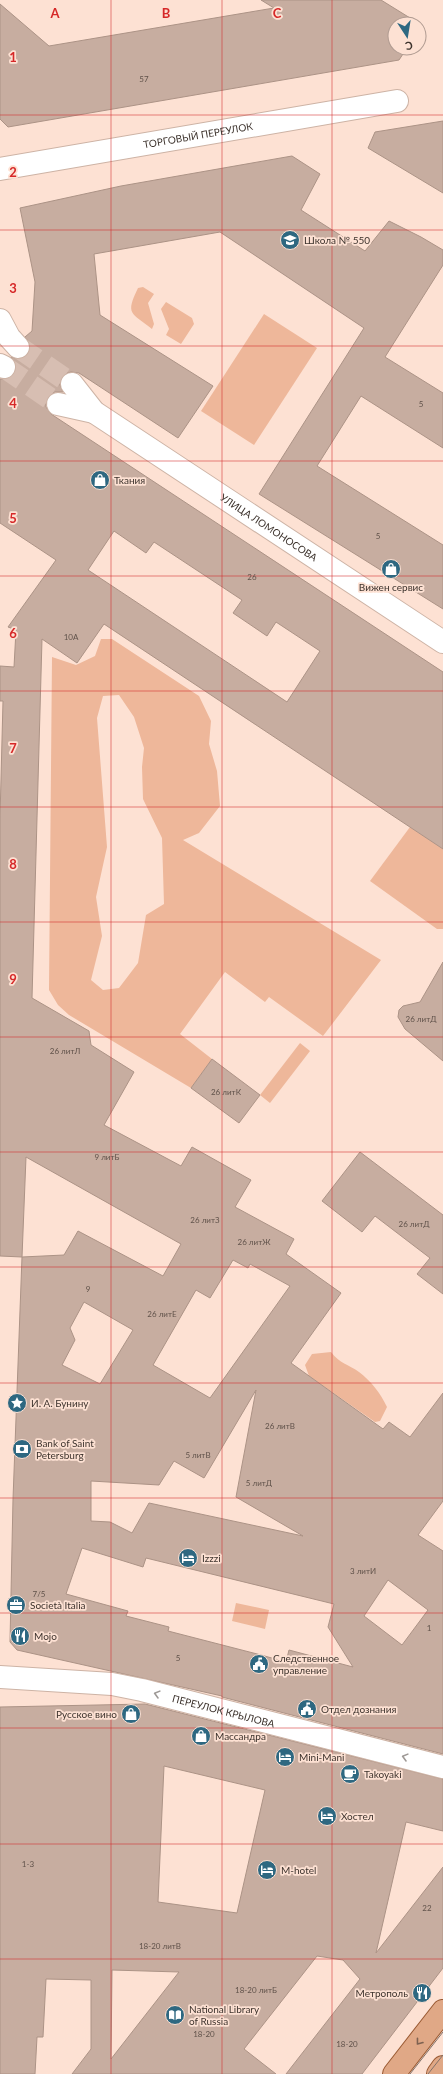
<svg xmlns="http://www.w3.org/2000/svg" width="443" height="2074" viewBox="0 0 443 2074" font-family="Lato,sans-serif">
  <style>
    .green { fill: #eeb79a; fill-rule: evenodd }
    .building { fill: #c7ada0; stroke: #ac9386; fill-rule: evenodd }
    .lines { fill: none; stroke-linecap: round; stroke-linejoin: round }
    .street-tunnel { stroke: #d7beb2; stroke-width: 22; stroke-dasharray: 22 11; stroke-linecap: butt }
    .street-casing { stroke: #cdb3a5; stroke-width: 24 }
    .primary-casing { stroke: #995932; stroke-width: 24 }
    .street { stroke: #fff; stroke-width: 22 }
    .primary { stroke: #e0a886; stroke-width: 22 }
    .tram { stroke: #827269; stroke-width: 1 }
    .oneway { stroke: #9e9996 }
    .oneway2 { stroke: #7e6251 }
    .grid { fill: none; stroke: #d62828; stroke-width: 1; stroke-opacity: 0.55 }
    .labels { text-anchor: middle; stroke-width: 3.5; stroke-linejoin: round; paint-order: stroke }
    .number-label { font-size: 8px; fill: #60524a }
    .street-label { font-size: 10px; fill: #3d332d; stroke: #fde1d3 }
    .poi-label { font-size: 10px; fill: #3d332d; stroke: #fde1d3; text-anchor: start }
    .grid-label { font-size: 13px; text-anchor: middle; font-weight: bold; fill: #d62828; stroke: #fde1d3; stroke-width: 3.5; stroke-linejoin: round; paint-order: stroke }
  </style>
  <rect width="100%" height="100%" fill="#fde1d3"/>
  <g class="green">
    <path d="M143,287L154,294L148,303L154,324L152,329C131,312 125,315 138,288Z"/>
    <polygon points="166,302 192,318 194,324 181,344 166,335 169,329 161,309"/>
    <polygon points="264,314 317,348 254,445 201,411"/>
    <path d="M101,639H112L199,696L211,721L209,744L217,771L220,806L199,833L183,840L381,960L323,1036L269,997L265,1002L225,972L180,1034L212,1059L191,1088L69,1015L58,1005L49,990L52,657L76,665L95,656ZM119,695L134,717L144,748L142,767L143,799L162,838L164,904L146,915L138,963L119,988L103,990L91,980L102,936L96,897L107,847L97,718L103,696Z"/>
    <polygon points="410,827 443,849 443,929 437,929 370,881"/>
    <polygon points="300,1043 310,1051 270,1103 260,1095"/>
    <path d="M331,1352C340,1364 348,1364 359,1372C371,1381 381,1394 387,1407L380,1421L375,1422L309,1376L305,1365L312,1354Z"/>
    <polygon points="236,1603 269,1610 265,1629 232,1621"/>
  </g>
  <g class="building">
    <polygon points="261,0 381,0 423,26 419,32 419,24 395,24 395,48 407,48 399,60 8,127 0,119 0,4 49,46 274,8"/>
    <polygon points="443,121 443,193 368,148 375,132"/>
    <path d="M292,156L320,174L301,210L365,251L389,221L421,237L443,250V265L385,357L443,393V448L361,396L317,466L443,545V609L259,494L364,328L220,232L94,254L100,315L213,386L178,438L79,373L71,372L64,374L60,380V385L63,392H55L49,395L46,401V407L51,414L443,672V849L104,624L77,663L42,639L32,998L89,1031L91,1045L134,1072L104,1125L181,1166L192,1147L251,1180L235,1207L294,1239L286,1254L341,1293L291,1363L383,1429L389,1422L410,1437L443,1393V1501L418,1535L443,1551V1754L222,1697V1696L17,1650L10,1642L13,1499L22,1257L64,1255L78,1231L163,1276L181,1244L26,1157L22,1257L0,1256V818L3,701H0V666L14,667L16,630L8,627L56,560L0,523V379L11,378L15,373L16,366L11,357L21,359L27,356L30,351V344L25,337L32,331L35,282L20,208L121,186ZM114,531L146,553L154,542L242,600L233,613L267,636L276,622L320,651L287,702L88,570ZM233,1260L248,1268L250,1264L290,1286L210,1398L153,1365L196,1290L210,1298ZM84,1302L133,1330L100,1384L62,1365L75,1340L70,1328ZM256,1390L236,1497L303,1536L149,1503L132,1533L110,1522L91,1521V1481L159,1485L174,1461L204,1478ZM82,1548L143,1567L146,1558L334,1604L328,1627L353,1667L289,1650L286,1662L261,1655L168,1631L169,1627L126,1616L128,1611L66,1594ZM388,1580L428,1610L402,1645L364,1616Z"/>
    <polygon points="443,962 443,1061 405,1029 398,1017 399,1010 403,1006 420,1002"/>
    <polygon points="212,1059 260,1095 239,1123 191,1088"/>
    <polygon points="360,1152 443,1215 443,1294 417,1274 430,1258 375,1216 362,1232 322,1201"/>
    <path d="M145,1704L443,1779V1831L406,1822L376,1953L443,1867V1968L362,2074H286L360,1979L343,1960L317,1956L244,2049L276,2074H72L91,2049V1980L46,1979L43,2037H37L35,2074H0V1707ZM164,1766L265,1790L237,1913L158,1902ZM112,1970L179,1972L111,2059Z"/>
  </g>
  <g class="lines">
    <g class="street-tunnel">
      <polyline points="18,347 72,384"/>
      <polyline points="4,367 58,404"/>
    </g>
    <g class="street-casing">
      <g id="street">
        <path id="s1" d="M0,169L397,101"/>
        <polyline points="0,320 9,337 18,347"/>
        <polyline points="0,365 4,367"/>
        <path id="s2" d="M72,384L94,412L443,642"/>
        <polyline points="58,404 94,412"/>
        <path id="s3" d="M0,1677L112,1684L142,1690L443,1767"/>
      </g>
    </g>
    <g class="primary-casing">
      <g id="primary">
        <polyline points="394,2074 443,2011"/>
        <polyline points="438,2074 443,2067"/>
      </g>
    </g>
    <use href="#street" class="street"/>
    <use href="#primary" class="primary"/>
    <g class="tram">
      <polyline points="410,2074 443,2032"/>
      <polyline points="428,2074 443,2055"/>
    </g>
  </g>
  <defs><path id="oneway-chevron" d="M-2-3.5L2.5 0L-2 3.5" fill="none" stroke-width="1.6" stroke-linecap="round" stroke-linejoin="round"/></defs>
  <g class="oneway">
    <use href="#oneway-chevron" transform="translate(157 1694) rotate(-165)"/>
    <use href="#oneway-chevron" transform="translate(405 1757) rotate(-165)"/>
  </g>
  <use class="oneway2" href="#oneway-chevron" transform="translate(419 2042) rotate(128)"/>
  <path class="grid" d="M111,0V2074M222,0V2074M332,0V2074M0,115H443M0,230H443M0,346H443M0,461H443M0,576H443M0,691H443M0,807H443M0,922H443M0,1037H443M0,1152H443M0,1267H443M0,1383H443M0,1498H443M0,1613H443M0,1728H443M0,1844H443M0,1959H443"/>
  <defs>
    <g id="school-disc" transform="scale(1)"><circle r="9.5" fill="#2e6881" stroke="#fde1d3"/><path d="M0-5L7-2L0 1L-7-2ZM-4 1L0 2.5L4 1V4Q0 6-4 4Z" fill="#fff"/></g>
    <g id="shop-disc" transform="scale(1)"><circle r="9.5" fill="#2e6881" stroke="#fde1d3"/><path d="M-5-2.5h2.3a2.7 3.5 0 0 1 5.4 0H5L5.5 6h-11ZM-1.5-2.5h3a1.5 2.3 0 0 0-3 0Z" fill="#fff"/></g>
    <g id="sight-disc" transform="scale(1)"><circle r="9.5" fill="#2e6881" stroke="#fde1d3"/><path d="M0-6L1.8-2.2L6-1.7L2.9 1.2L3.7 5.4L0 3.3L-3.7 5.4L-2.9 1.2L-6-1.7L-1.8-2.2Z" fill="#fff"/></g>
    <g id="bank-disc" transform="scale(1)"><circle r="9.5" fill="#2e6881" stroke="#fde1d3"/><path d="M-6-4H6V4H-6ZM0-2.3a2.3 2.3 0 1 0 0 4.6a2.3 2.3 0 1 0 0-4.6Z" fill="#fff"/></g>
    <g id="hotel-disc" transform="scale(1)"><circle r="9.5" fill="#2e6881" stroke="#fde1d3"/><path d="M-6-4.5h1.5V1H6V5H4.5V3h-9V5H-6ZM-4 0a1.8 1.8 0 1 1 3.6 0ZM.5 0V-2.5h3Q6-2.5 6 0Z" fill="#fff"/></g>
    <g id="office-disc" transform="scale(1)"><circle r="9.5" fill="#2e6881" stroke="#fde1d3"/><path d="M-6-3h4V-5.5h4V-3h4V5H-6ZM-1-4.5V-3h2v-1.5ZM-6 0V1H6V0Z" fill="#fff"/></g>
    <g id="restaurant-disc" transform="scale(1)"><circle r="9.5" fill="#2e6881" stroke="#fde1d3"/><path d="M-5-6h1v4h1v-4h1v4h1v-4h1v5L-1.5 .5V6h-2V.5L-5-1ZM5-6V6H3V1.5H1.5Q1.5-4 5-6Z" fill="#fff"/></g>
    <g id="civic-disc" transform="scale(1)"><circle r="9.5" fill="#2e6881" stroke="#fde1d3"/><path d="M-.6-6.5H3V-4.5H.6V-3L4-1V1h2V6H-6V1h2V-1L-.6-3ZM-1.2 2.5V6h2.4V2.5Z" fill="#fff"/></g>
    <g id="cafe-disc" transform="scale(1)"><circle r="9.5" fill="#2e6881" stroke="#fde1d3"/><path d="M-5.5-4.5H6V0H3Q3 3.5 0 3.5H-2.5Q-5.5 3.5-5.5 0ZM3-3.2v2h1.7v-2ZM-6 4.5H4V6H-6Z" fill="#fff"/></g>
    <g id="library-disc" transform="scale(1)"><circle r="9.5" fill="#2e6881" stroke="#fde1d3"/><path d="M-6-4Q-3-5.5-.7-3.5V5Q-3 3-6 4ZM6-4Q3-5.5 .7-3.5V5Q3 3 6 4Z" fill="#fff"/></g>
  </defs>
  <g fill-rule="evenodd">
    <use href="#school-disc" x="290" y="240"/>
    <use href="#shop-disc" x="100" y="480"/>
    <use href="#shop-disc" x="391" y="569"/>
    <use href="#sight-disc" x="17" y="1403"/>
    <use href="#bank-disc" x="22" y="1449"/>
    <use href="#hotel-disc" x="188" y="1558"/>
    <use href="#office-disc" x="16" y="1605"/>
    <use href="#restaurant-disc" x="20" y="1636"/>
    <use href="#civic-disc" x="259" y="1664"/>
    <use href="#civic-disc" x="307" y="1709"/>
    <use href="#shop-disc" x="131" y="1714"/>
    <use href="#shop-disc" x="201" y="1736"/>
    <use href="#hotel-disc" x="285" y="1757"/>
    <use href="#cafe-disc" x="350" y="1774"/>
    <use href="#hotel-disc" x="327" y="1816"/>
    <use href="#hotel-disc" x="267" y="1870"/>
    <use href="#restaurant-disc" x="422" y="1993"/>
    <use href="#library-disc" x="175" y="2015"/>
  </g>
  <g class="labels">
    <g class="number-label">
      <text x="144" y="82">57</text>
      <text x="421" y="407">5</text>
      <text x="378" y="539">5</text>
      <text x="252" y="580">26</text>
      <text x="71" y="640">10А</text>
      <text x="421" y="1022">26 литД</text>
      <text x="65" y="1054">26 литЛ</text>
      <text x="226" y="1095">26 литК</text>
      <text x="107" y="1160">9 литБ</text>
      <text x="205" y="1223">26 литЗ</text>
      <text x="414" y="1227">26 литД</text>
      <text x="254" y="1245">26 литЖ</text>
      <text x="88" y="1292">9</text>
      <text x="162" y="1317">26 литЕ</text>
      <text x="280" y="1429">26 литВ</text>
      <text x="198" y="1458">5 литВ</text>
      <text x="259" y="1486">5 литД</text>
      <text x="363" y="1574">3 литИ</text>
      <text x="39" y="1597">7/5</text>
      <text x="429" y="1631">1</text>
      <text x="178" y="1661">5</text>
      <text x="28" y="1867">1-3</text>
      <text x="427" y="1911">22</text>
      <text x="160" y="1949">18-20 литВ</text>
      <text x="256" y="1993">18-20 литБ</text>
      <text x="204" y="2037">18-20</text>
      <text x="347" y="2047">18-20</text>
    </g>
    <g class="street-label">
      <text dy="4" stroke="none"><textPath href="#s1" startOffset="201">ТОРГОВЫЙ ПЕРЕУЛОК</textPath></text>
      <text dy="4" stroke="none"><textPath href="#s2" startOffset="245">УЛИЦА ЛОМОНОСОВА</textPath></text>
      <text dy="4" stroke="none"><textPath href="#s3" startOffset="227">ПЕРЕУЛОК КРЫЛОВА</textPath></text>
    </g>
    <g class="poi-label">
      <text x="304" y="244">Школа № 550</text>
      <text x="114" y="484">Ткания</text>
      <text x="391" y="591" text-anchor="middle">Вижен сервис</text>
      <text x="31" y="1407">И. А. Бунину</text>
      <text x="36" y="1447">Bank of Saint<tspan x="36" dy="12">Petersburg</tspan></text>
      <text x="202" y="1562">Izzzi</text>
      <text x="30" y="1609">Società Italia</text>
      <text x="34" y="1640">Mojo</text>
      <text x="273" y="1662">Следственное<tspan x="273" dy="12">управление</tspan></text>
      <text x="321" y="1713">Отдел дознания</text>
      <text x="117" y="1718" text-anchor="end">Русское вино</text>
      <text x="215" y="1740">Массандра</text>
      <text x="299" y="1761">Mini-Mani</text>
      <text x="364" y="1778">Takoyaki</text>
      <text x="341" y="1820">Хостел</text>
      <text x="281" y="1874">M-hotel</text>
      <text x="408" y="1997" text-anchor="end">Метрополь</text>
      <text x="189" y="2013">National Library<tspan x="189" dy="12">of Russia</tspan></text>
    </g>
  </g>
  <g class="grid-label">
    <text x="55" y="18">A</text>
    <text x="166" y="18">B</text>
    <text x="277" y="18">C</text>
    <text x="13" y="62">1</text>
    <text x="13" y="177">2</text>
    <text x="13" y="293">3</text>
    <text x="13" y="408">4</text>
    <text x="13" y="523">5</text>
    <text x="13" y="638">6</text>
    <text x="13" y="753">7</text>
    <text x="13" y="869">8</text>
    <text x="13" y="984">9</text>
  </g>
  <g transform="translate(407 36) rotate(168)"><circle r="19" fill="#fde1d3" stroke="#b09b91"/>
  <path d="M0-3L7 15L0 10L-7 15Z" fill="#2e6881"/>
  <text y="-6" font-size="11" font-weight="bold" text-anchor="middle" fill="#3d332d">С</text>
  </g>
</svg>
